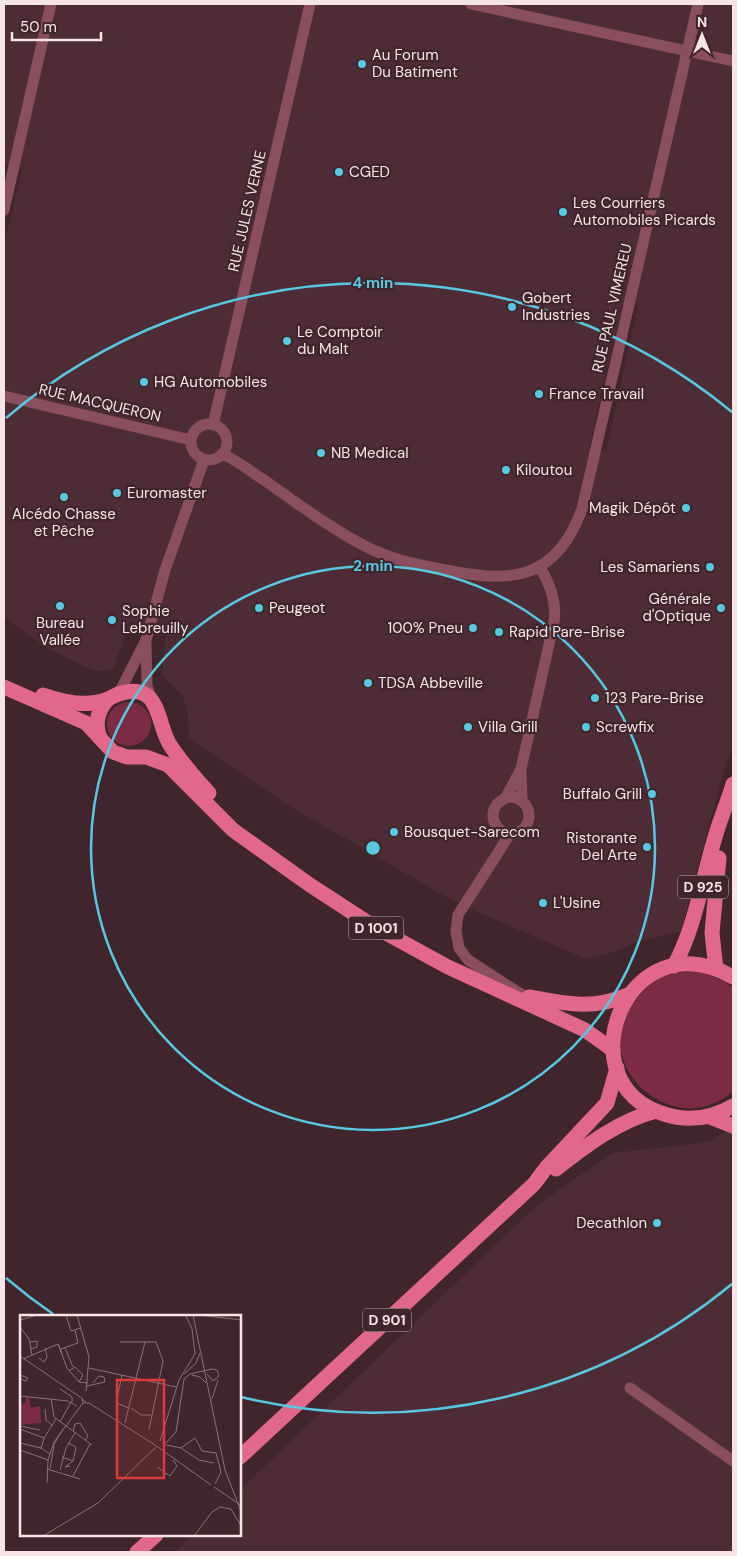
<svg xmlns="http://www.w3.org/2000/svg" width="737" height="1556" viewBox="0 0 737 1556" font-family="'DM Sans',sans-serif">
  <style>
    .built { fill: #4e2c35; fill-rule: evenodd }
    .green { fill: #7c2b45 }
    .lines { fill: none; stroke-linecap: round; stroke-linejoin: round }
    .minor { stroke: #894f5e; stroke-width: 11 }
    .major { stroke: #e1688b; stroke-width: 15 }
    .ring { fill: none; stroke: #56c9e1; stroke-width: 2.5 }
    .poi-dot { fill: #56c9e1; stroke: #40262c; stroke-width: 2 }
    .labels { text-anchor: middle; stroke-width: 4.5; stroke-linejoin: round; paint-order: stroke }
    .shield { fill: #40262c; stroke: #bfabaf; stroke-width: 1 }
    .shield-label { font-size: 14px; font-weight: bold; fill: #f6e4e7 }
    .poi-label { font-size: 15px; fill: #f6e4e7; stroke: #40262c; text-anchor: start }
    .street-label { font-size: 15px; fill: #f6e4e7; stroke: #40262c }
    .inset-road { fill: none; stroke: #897277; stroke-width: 1 }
    .view { fill: #d93b3b; fill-opacity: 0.15; stroke: #d93b3b; stroke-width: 2.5 }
    .inset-edge { fill: none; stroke: #f6e4e7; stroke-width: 2.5 }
    .centre { fill: #56c9e1; stroke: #40262c; stroke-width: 2.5 }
    .ring-label { font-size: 15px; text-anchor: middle; font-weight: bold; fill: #56c9e1; stroke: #40262c; stroke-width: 4.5; stroke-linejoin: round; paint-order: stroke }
  </style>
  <rect width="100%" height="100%" fill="#40262c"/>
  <g class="built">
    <path d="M4,4H733V744L720,784L681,931L639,941L614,952L586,959L471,909L448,898L293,808L189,738L188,715L183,696L162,675L166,631L130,621L113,670L94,671L46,647L4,617V246L22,170L4,164ZM622,304L638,306L606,452L589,448Z"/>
    <polygon points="733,1126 733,1552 175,1552 193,1535 240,1535 240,1490 537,1205 613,1153 709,1142"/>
  </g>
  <g class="green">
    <circle cx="129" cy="724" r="22"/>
    <path d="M699,971L724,981L733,988V1091C675,1143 586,1066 634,1002C655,974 665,973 699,971Z"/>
  </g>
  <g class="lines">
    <g class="minor">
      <polyline points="471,4 733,61"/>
      <polyline points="4,210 51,4"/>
      <polyline points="4,396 191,440"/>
      <circle cx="209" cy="442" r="18"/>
      <polyline points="213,425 310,4"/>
      <path d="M222,454C237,460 250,471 264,480C297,503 330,528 365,546C389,559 415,564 441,569C508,583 555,583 582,509L698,4"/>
      <polyline points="146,643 147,686 152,700"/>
      <polyline points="119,693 146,640 165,570 204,460"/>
      <polyline points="521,770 522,800"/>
      <path d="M506,797L521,769L554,622C557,601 550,583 539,566"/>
      <path d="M510,834C486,829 488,799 512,797C536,801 534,833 510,834L458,915L456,931L459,948L468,960L524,996"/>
      <polyline points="630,1388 733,1461"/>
    </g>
    <g class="major">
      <polyline points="4,687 86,723 113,752 127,757 146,757 168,765 233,830 310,885 373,926 448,967 585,1030 613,1050"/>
      <path d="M43,695C63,702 87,708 108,699C113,697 116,694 122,693C163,682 156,728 172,748C183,764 196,779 209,793"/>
      <path d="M100,738C94,723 98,710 108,699"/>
      <path d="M674,966C696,925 702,879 716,834C721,817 728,801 733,784"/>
      <polyline points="716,969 712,933 719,858"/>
      <path d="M733,977C627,917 562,1082 664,1114C689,1122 711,1119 733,1106"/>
      <path d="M529,997C567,1004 592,1010 628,995"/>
      <polyline points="710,1117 733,1126"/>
      <path d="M556,1169C587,1145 618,1121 656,1111"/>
      <polyline points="240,1457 534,1184 546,1168 607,1103 617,1068"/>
      <polyline points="137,1552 156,1535"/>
    </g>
  </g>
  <g class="ring">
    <circle cx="373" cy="848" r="282"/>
    <path d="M732 1284A565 565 0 0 1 241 1397M53 1314A565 565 0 0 1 6 1278M6 418A565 565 0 0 1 732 412"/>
  </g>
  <g class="poi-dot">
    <circle cx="362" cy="64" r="5"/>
    <circle cx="339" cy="172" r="5"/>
    <circle cx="563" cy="212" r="5"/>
    <circle cx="512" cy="307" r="5"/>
    <circle cx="287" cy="341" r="5"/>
    <circle cx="144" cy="382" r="5"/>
    <circle cx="539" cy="394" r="5"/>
    <circle cx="321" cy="453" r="5"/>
    <circle cx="506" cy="470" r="5"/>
    <circle cx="117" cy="493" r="5"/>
    <circle cx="64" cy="497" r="5"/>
    <circle cx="686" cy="508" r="5"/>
    <circle cx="710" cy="567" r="5"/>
    <circle cx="60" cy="606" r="5"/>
    <circle cx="259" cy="608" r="5"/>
    <circle cx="721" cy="608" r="5"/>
    <circle cx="112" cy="620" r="5"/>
    <circle cx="473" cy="628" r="5"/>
    <circle cx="499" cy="632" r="5"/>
    <circle cx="368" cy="683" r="5"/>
    <circle cx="595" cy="698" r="5"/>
    <circle cx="468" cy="727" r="5"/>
    <circle cx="586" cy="727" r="5"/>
    <circle cx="652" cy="794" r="5"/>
    <circle cx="394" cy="832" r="5"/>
    <circle cx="647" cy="847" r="5"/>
    <circle cx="543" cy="903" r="5"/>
    <circle cx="657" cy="1223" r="5"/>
  </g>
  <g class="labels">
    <g class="shield">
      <rect x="678" y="875.5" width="50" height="23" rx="4"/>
      <rect x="348.5" y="916.5" width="55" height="23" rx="4"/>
      <rect x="363" y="1308.5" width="48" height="23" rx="4"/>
    </g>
    <g class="shield-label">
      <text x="703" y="892">D 925</text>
      <text x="376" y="933">D 1001</text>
      <text x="387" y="1325">D 901</text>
    </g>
    <g class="poi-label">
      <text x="372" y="60">Au Forum<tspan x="372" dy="17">Du Batiment</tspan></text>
      <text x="349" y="177">CGED</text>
      <text x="573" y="208">Les Courriers<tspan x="573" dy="17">Automobiles Picards</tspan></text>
      <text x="522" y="303">Gobert<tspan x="522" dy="17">Industries</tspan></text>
      <text x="297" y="337">Le Comptoir<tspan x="297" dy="17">du Malt</tspan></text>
      <text x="154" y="387">HG Automobiles</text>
      <text x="549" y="399">France Travail</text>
      <text x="331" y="458">NB Medical</text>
      <text x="516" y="475">Kiloutou</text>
      <text x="127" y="498">Euromaster</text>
      <text x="676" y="513" text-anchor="end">Magik Dépôt</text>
      <text x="64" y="519" text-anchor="middle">Alcédo Chasse<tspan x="64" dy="17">et Pêche</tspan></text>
      <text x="700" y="572" text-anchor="end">Les Samariens</text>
      <text x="711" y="604" text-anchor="end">Générale<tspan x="711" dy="17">d'Optique</tspan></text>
      <text x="269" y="613">Peugeot</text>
      <text x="122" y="616">Sophie<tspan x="122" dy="17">Lebreuilly</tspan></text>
      <text x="60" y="628" text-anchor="middle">Bureau<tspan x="60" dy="17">Vallée</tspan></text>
      <text x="463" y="633" text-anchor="end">100% Pneu</text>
      <text x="509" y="637">Rapid Pare-Brise</text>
      <text x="378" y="688">TDSA Abbeville</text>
      <text x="605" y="703">123 Pare-Brise</text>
      <text x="478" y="732">Villa Grill</text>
      <text x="596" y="732">Screwfix</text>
      <text x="642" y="799" text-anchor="end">Buffalo Grill</text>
      <text x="404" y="837">Bousquet-Sarecom</text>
      <text x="637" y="843" text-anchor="end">Ristorante<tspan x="637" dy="17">Del Arte</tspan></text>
      <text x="553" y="908">L'Usine</text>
      <text x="647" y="1228" text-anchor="end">Decathlon</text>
    </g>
    <g class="street-label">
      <text transform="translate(247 211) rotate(-77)" y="5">RUE JULES VERNE</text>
      <text transform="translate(612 308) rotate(-77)" y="5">RUE PAUL VIMEREU</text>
      <text transform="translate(100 403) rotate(13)" y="5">RUE MACQUERON</text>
    </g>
  </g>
  <g transform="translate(20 1315)">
    <rect width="221" height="221" fill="#40262c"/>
    <path d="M6,82L9,83L11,93L20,91L21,108L0,110V89L6,88Z" fill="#7c2b45"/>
    <path class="inset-road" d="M46,0L51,16L61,13M57,0L69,42L66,76M173,0L205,155L222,199M179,0L222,5M0,5L17,0M0,12L9,24L12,40M100,27H136L143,46L129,115M45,33L53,52M10,34L17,32V26L10,27M41,34L58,28L55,15M42,38L38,29L47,53L59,67L68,68M0,41L63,84M19,43L24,47L27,42L25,33M3,44L38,29M69,53L156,72M49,56L55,52L63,60L59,67M164,59L176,48L180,38M0,60L8,63L6,66L0,64M102,60L96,88L109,93M172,60L180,62L186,68M73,68L79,61L84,62L85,67M67,71L85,67M40,74L52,82V87M0,81L48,86L57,91M31,84L34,102L72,130M192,84L198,65M66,87L62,84L63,88H69L135,130L191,170M111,93L121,100H131M25,94L26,105L32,110M40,107L51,87M105,108L125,27M0,111L20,115M0,114L24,123M53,116L55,109L60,108L68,121L65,126M175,123L182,136L196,138L201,157L195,169M140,126L159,65L175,39L172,14L166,1M0,128L21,133L30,139M145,129L156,117L164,64L170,59L192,54L197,55L199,61L193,66L187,59M146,130L161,133L175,123M33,131L43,114M161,133L179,145L194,148M21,134L24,123L36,104M0,135L28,145M42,142L53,146L56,132L48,128M50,151L45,152L53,146M137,152L150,161M27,154L60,164M30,154L34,131M40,155L46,133L55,118M53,161L70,129M150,161L157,151L153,145M27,168L28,145L34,127L63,88M194,172L222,191M23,221L78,188L136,132M174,221L192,197L200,192L211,194L220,209"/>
    <path class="view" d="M97,65H144V163H97Z"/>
    <rect width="221" height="221" class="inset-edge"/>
  </g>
  <circle cx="373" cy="848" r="8" class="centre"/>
  <g class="ring-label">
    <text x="373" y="288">4 min</text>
    <text x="373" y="571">2 min</text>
  </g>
  <rect width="737" height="1556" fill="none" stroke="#f6e4e7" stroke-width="10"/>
  <g transform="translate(702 35)" stroke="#40262c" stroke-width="4" paint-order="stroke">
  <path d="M0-4L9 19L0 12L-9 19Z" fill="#f6e4e7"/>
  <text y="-8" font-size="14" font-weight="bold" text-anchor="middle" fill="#f6e4e7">N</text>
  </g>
  <path d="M12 32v8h89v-8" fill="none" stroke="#f6e4e7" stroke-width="2.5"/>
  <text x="20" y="32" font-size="15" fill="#f6e4e7" stroke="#40262c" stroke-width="4" paint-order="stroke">50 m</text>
</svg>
